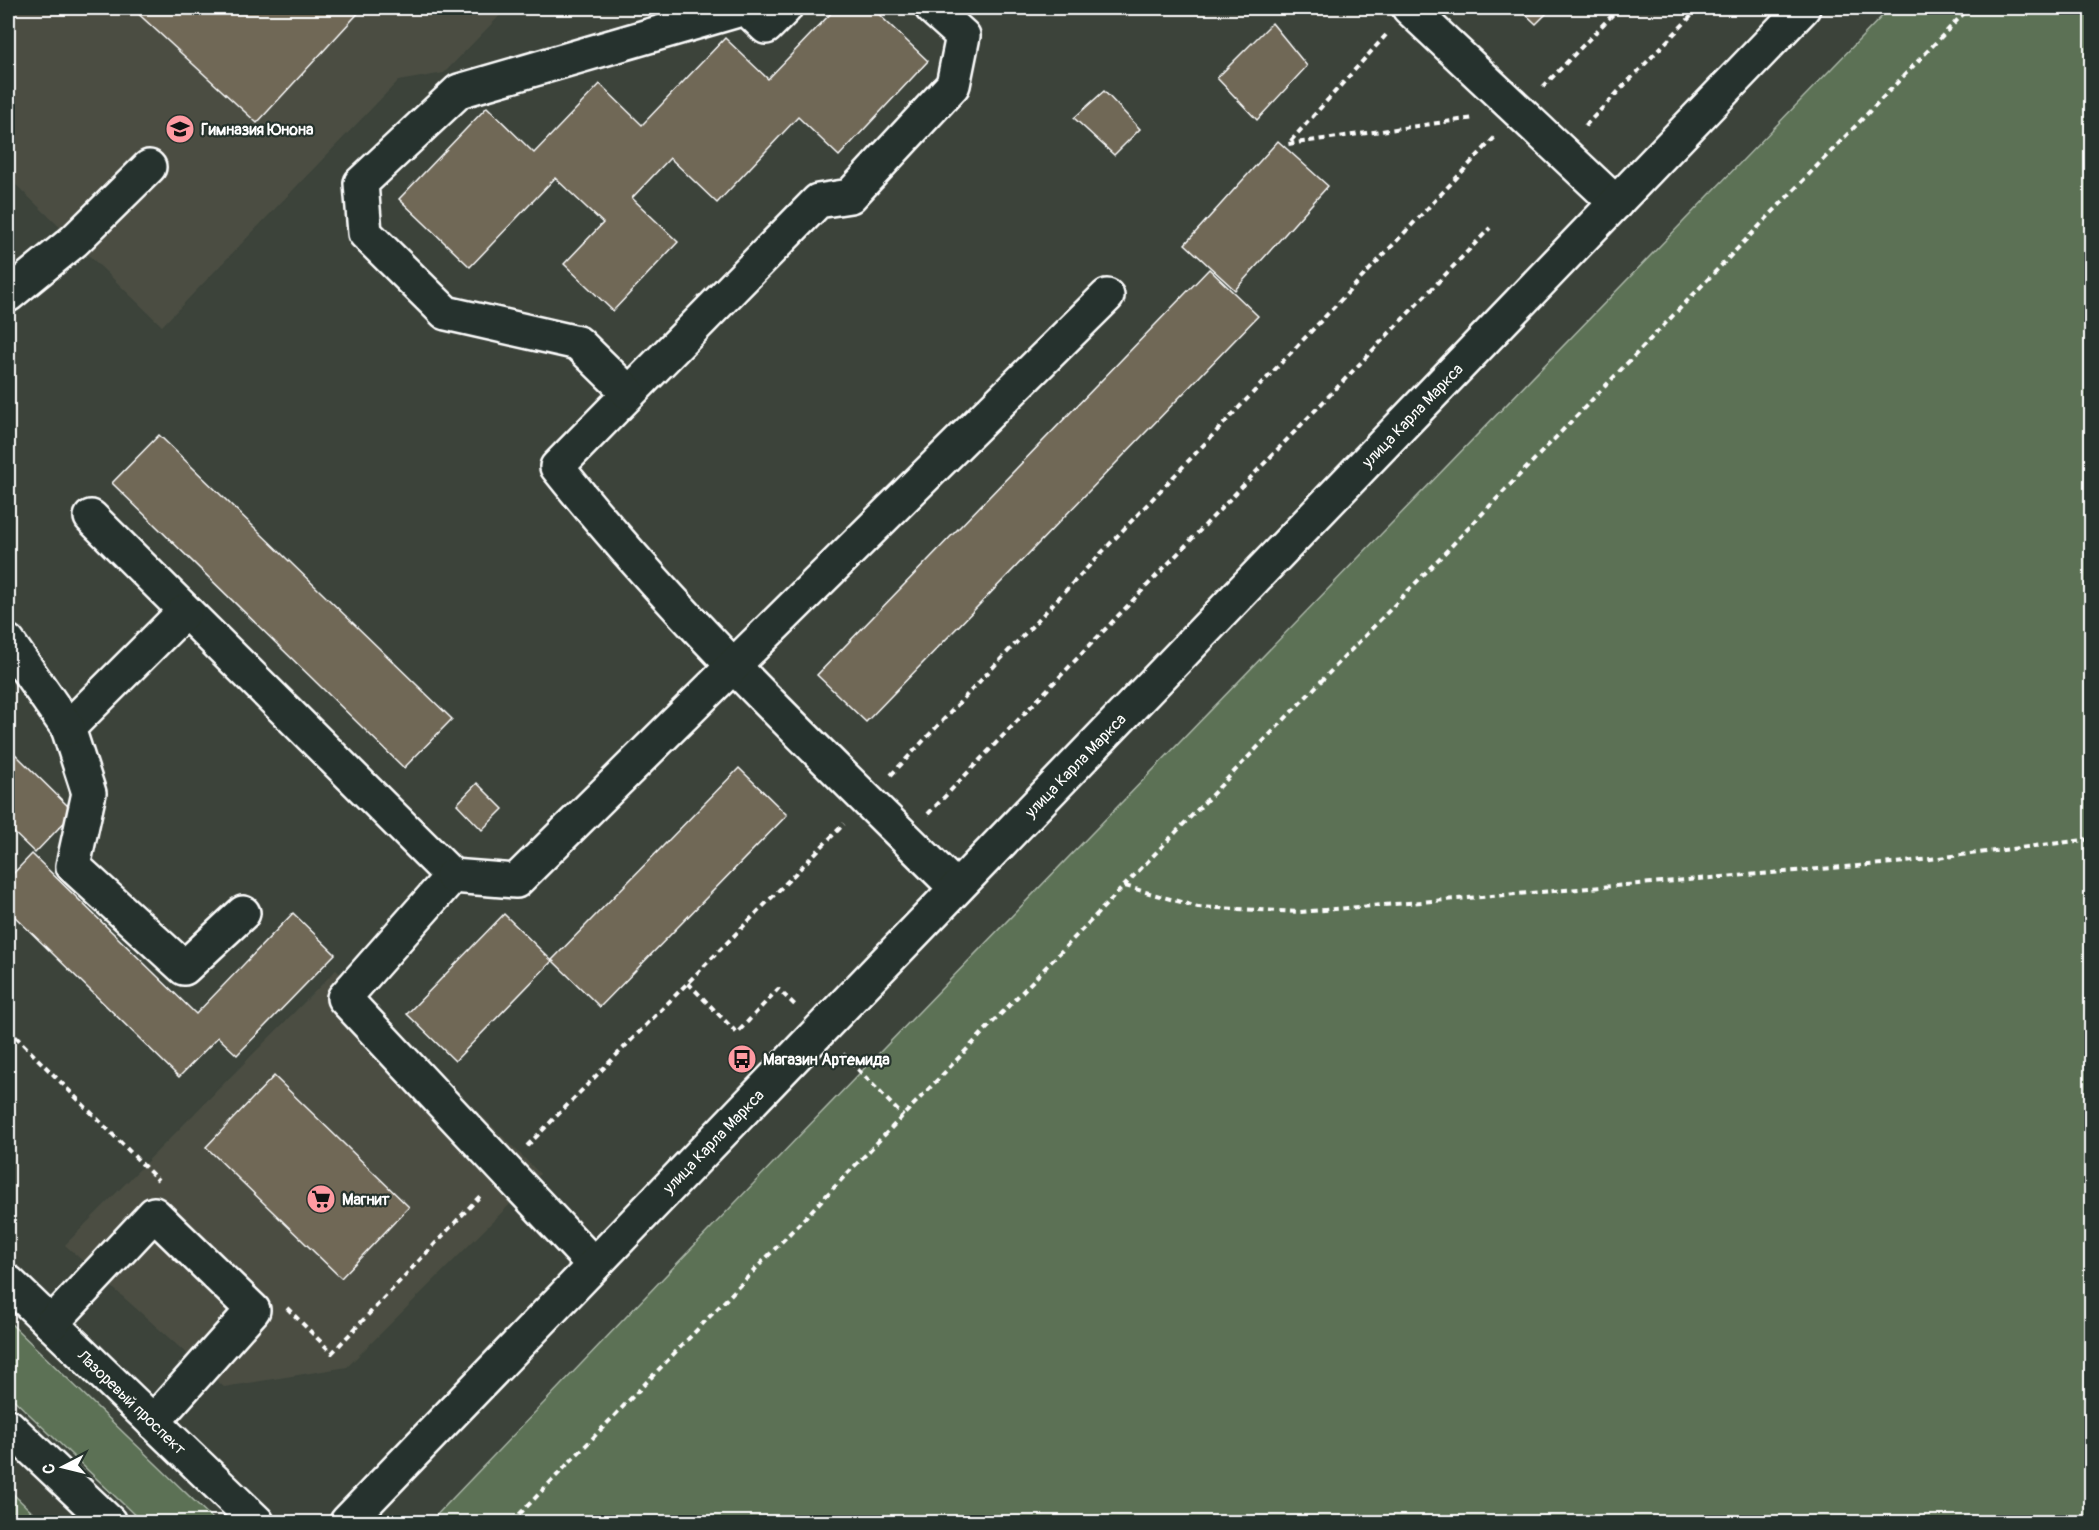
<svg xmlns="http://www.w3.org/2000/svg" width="2099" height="1530" viewBox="0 0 2099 1530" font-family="Pangolin,sans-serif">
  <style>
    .built { fill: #4b4e43 }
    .green { fill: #5b7155; stroke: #adb8aa; stroke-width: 1.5 }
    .building { fill: #6f6757; stroke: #fff; stroke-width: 1.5 }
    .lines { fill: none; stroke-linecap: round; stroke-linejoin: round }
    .minor-casing { stroke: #fff; stroke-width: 38 }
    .path { stroke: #fff; stroke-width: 4; stroke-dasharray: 6 4.5; stroke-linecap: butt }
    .minor { stroke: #26332d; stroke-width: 33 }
    .labels { text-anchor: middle; stroke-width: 4.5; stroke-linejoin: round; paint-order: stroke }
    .poi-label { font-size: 16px; font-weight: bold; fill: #fff; stroke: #26332d; text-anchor: start }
    .street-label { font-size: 16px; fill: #fff; stroke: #26332d }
  </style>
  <rect width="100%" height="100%" fill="#3c433a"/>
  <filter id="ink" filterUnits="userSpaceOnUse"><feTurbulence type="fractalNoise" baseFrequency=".0167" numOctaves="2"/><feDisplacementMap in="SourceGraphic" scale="12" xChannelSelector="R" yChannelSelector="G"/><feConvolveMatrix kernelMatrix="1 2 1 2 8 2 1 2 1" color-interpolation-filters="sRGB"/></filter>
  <g filter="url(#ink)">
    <g class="built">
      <polygon points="8,8 507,8 444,73 398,81 162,326 8,177"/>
      <polygon points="336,970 540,1174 347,1367 224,1387 65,1245"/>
    </g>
    <g class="green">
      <polygon points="1890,8 2091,8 2091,1522 430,1522 798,1137"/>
      <polygon points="8,1321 216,1522 142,1522 8,1394"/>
      <polygon points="8,1489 42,1522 8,1522"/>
    </g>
    <g class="building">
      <polygon points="132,8 363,8 257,123"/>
      <polygon points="836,8 872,8 928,61 839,156 798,117 717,203 670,158 632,198 678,242 613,311 564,264 603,223 555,178 470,267 399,199 487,107 534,153 600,84 642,125 725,38 768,79"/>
      <polygon points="1519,8 1552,8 1536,24"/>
      <polygon points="1272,23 1307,66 1257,120 1217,78"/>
      <polygon points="1104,91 1140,129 1114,155 1074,118"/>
      <polygon points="1278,141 1328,186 1235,290 1185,244"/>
      <polygon points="1209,269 1258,316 866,722 817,675"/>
      <polygon points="159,435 452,719 404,768 112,483"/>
      <polygon points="8,747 74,812 35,853 8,827"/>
      <polygon points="739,768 787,815 600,1007 552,960"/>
      <polygon points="477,783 503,809 482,830 457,804"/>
      <polygon points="32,854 196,1014 293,913 335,954 237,1055 218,1037 179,1077 8,910 8,879"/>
      <polygon points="504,914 552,961 455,1061 407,1014"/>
      <polygon points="274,1076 409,1207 341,1278 206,1147"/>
    </g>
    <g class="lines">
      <g class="minor-casing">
        <g id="minor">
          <polyline points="746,8 766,27 785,8"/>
          <path d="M932,8L963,36L953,85L850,196L818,201L557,467C678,619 819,752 956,888"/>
          <polyline points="1409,8 1616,203"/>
          <polyline points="8,295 74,241 149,167"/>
          <polyline points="629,393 578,343 446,313 365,233 361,183 459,91 745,8"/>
          <polyline points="91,517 452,876 344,998 594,1265"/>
          <polyline points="185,611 68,728 89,793 73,866 184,968 243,913"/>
          <polyline points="8,642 68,728"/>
          <polyline points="452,876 516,881 1107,296"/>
          <polyline points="8,1282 257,1522"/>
          <polyline points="51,1324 154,1214 253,1310 153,1422"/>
          <polyline points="8,1426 109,1522"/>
          <polyline points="347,1522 1803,8"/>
        </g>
      </g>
      <g class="path">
        <polyline points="1386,35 1288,144 1474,118"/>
        <polyline points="1543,87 1619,8"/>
        <polyline points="1585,126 1699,8"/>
        <polyline points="891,775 1496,136"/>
        <polyline points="928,814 1490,228"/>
        <polyline points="1125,886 1198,907 1299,912 1905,862 2092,839"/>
        <polyline points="688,983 737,1033 778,989 796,1006"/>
        <polyline points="8,1029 158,1180"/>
        <polyline points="843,1054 903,1116"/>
        <polyline points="527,1146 844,824"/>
        <polyline points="287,1308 332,1353 481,1195"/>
        <polyline points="512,1522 1969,8"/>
      </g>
      <use href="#minor" class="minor"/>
    </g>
  </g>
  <defs>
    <g id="school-disc" transform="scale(1.5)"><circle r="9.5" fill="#ff9aa2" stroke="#26332d"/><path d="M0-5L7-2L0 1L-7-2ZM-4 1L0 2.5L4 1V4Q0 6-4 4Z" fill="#111"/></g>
    <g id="bus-disc" transform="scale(1.5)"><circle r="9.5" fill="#ff9aa2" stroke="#26332d"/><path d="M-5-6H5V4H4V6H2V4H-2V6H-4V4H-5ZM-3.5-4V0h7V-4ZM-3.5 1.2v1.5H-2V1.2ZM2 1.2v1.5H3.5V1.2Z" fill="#111"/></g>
    <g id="supermarket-disc" transform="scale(1.5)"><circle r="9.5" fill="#ff9aa2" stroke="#26332d"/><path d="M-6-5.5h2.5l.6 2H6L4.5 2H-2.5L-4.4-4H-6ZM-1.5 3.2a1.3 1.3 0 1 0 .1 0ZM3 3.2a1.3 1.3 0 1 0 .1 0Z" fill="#111"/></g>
  </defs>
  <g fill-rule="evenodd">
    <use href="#school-disc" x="180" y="129"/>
    <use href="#bus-disc" x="742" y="1059"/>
    <use href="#supermarket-disc" x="321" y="1199"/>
  </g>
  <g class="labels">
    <g class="poi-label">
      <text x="201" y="135">Гимназия Юнона</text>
      <text x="763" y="1065">Магазин Артемида</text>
      <text x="342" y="1205">Магнит</text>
    </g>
    <g class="street-label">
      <text transform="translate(1412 415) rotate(-46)" y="6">улица Карла Маркса</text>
      <text transform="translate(1075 765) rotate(-46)" y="6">улица Карла Маркса</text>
      <text transform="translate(713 1141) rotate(-46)" y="6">улица Карла Маркса</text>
      <text transform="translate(132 1402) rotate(44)" y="6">Лазоревый проспект</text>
    </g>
  </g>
  <rect width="2099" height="1530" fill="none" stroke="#26332d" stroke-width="30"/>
  <rect x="15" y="15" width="2069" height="1500" fill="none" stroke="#fff" stroke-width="2" filter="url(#ink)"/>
  <g transform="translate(63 1467) rotate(263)" stroke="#26332d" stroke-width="4.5" paint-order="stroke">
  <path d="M0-4.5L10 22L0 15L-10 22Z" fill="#ffffff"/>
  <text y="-9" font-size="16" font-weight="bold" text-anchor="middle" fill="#ffffff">С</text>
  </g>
</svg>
